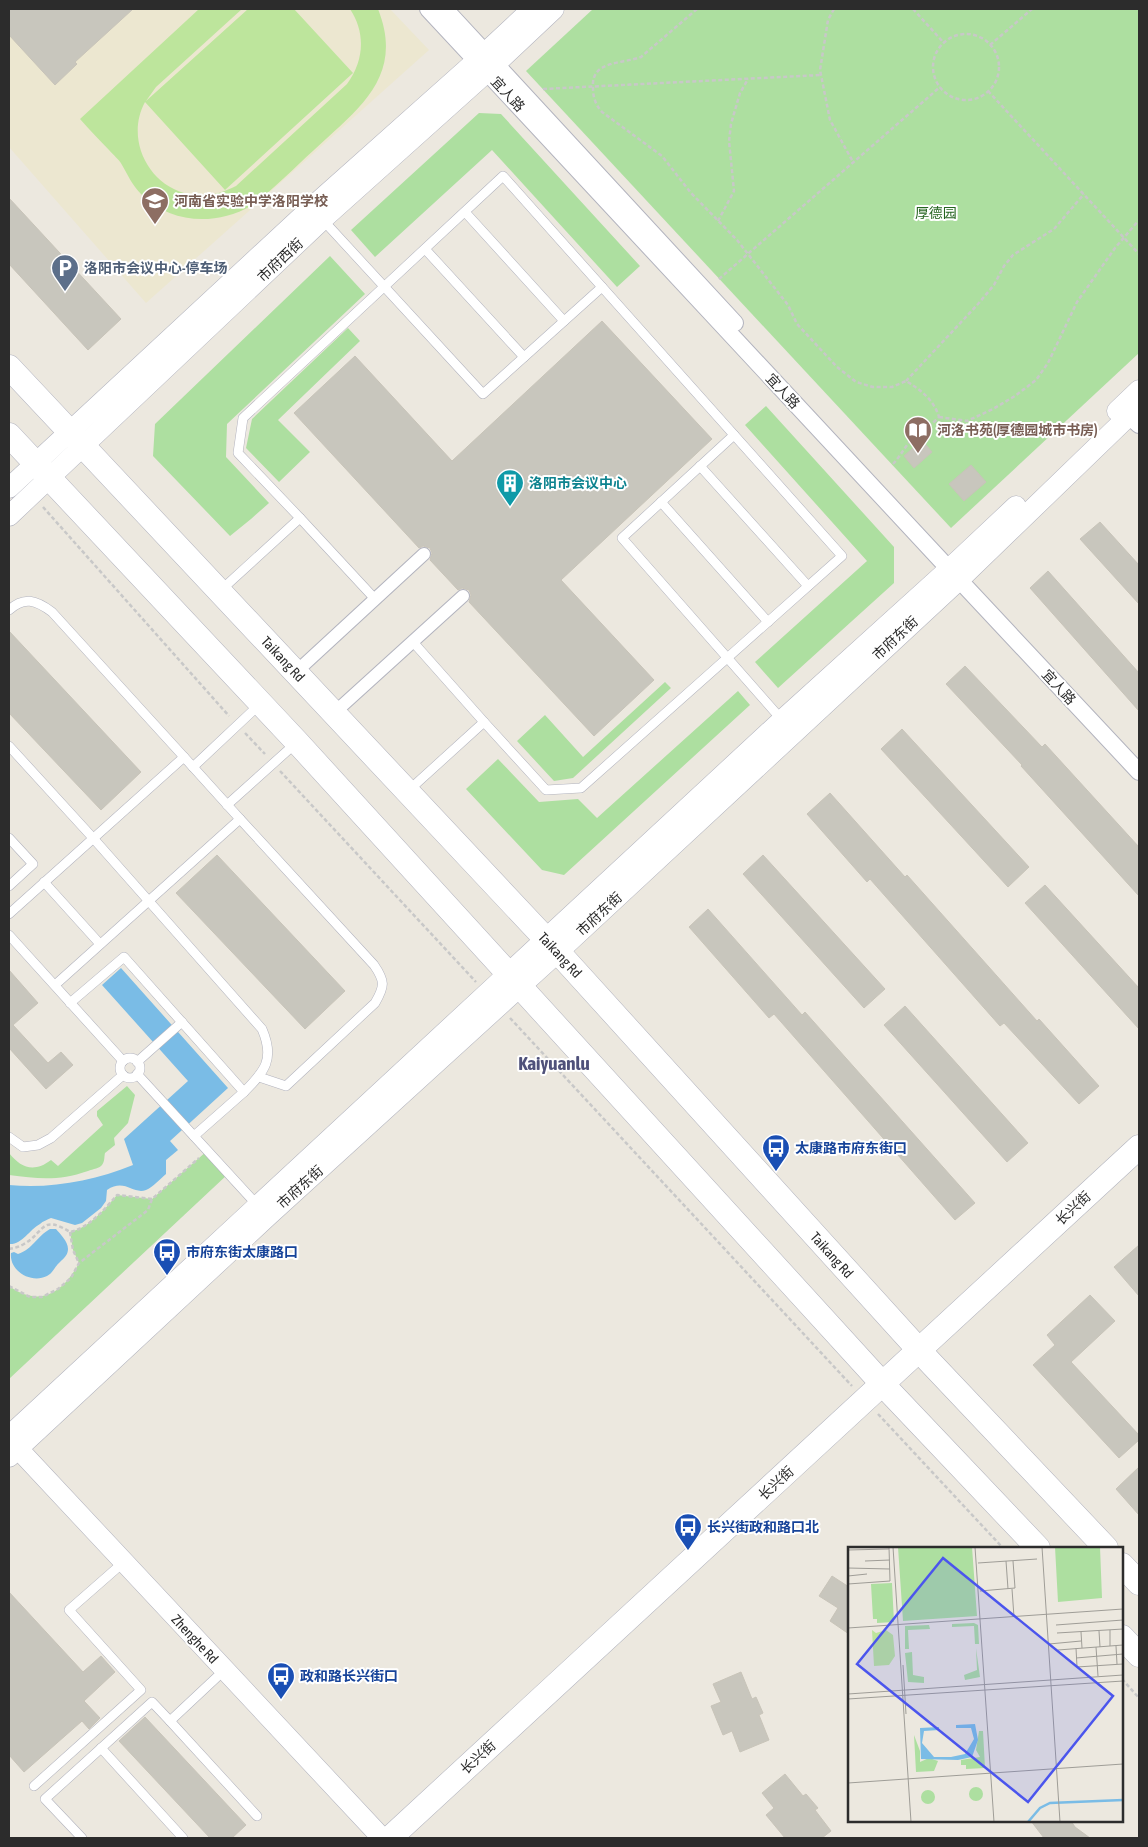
<svg xmlns="http://www.w3.org/2000/svg" width="1148" height="1847" viewBox="0 0 1148 1847" font-family="'Asap Condensed','Noto Sans SC',sans-serif">
  <style>
    .education { fill: #ece7d0 }
    .green { fill: #addfa0 }
    .pitch { fill: #bde59c }
    .water { fill: #7abce6 }
    .building { fill: #c8c6bd; stroke: #c8c4b9 }
    .lines { fill: none; stroke-linecap: round; stroke-linejoin: round }
    .service-casing { stroke: #b2b3be; stroke-width: 10 }
    .pedestrian-casing { stroke: #b2b3be; stroke-width: 14 }
    .minor-casing { stroke: #b2b3be; stroke-width: 18 }
    .tertiary-casing { stroke: #b2b3be; stroke-width: 21 }
    .secondary-casing { stroke: #b2b3be; stroke-width: 25 }
    .path { stroke: #c8c8c8; stroke-width: 2.5; stroke-dasharray: 4 2.5; stroke-linecap: butt }
    .service { stroke: #fff; stroke-width: 9 }
    .pedestrian { stroke: #fff; stroke-width: 12 }
    .minor { stroke: #fff; stroke-width: 16 }
    .tertiary { stroke: #fff; stroke-width: 20 }
    .secondary { stroke: #fff; stroke-width: 24 }
    .labels { text-anchor: middle; stroke-width: 4; stroke-linejoin: round; paint-order: stroke }
    .street-label { font-size: 14px; fill: #2c2c2c; stroke: #fff }
    .education-label { font-size: 14px; font-weight: bold; fill: #785e54; stroke: #fff; text-anchor: start }
    .park-label { font-size: 14px; fill: #256520; stroke: #fff }
    .service-label { font-size: 14px; font-weight: bold; fill: #4e5e75; stroke: #fff; text-anchor: start }
    .culture-label { font-size: 14px; font-weight: bold; fill: #0d838f; stroke: #fff; text-anchor: start }
    .transit-label { font-size: 14px; font-weight: bold; fill: #164399; stroke: #fff; text-anchor: start }
    .district-label { font-size: 19px; font-weight: bold; fill: #4f517a; stroke: #fff }
    .inset-river { fill: none; stroke: #7abce6; stroke-width: 2.5 }
    .inset-road { fill: none; stroke: #9f9d97; stroke-width: 1 }
    .view { fill: #4b55ed; fill-opacity: 0.15; stroke: #4b55ed; stroke-width: 2.5 }
    .inset-edge { fill: none; stroke: #2c2c2c; stroke-width: 2.5 }
  </style>
  <rect width="100%" height="100%" fill="#ece8df"/>
  <polygon class="education" points="9,9 390,9 429,50 146,303 9,147"/>
  <g class="green">
    <polygon points="593,9 1139,9 1139,353 951,528 526,71"/>
    <polygon points="479,113 501,114 640,266 617,287 492,150 375,257 351,230"/>
    <polygon points="330,256 365,294 227,424 226,457 269,503 251,519 230,536 153,456 155,424"/>
    <polygon points="348,328 360,341 278,420 310,452 279,482 246,448 252,419"/>
    <polygon points="766,406 894,547 894,583 778,688 755,662 867,561 745,425"/>
    <polygon points="665,682 671,688 573,778 554,781 517,741 545,715 583,757"/>
    <polygon points="738,691 750,705 564,875 542,870 466,789 498,759 539,802 578,799 597,818"/>
    <path d="M127,1086L135,1095L128,1123L114,1138L115,1145L105,1153C104,1157 105,1161 102,1165C100,1168 93,1169 88,1171C59,1181 39,1179 9,1175V1153C21,1168 34,1173 51,1160L58,1166L103,1125L97,1116V1111Z"/>
    <path d="M207,1151L228,1174L9,1379V1286C40,1308 63,1293 79,1263L73,1250L70,1232C89,1228 105,1209 117,1195L152,1199Z"/>
  </g>
  <path class="pitch" d="M199,9H242L156,87L146,101L248,9H294L353,73L225,190L145,102C126,137 146,182 184,193C202,199 220,194 236,186L347,84C364,61 366,33 350,9H378C405,77 358,109 314,150C293,169 274,189 251,206C215,226 171,224 141,194C132,185 128,175 122,165C119,159 113,155 109,150C99,140 89,129 80,119Z"/>
  <g class="water">
    <path d="M121,968L228,1088L170,1141L178,1150L166,1160V1174C160,1179 153,1187 146,1190C133,1195 125,1178 107,1190L106,1201L101,1208L82,1223L75,1225L51,1218C47,1220 43,1221 40,1224C29,1230 22,1245 9,1244V1185C51,1189 93,1181 133,1165L124,1139L188,1081L102,985Z"/>
    <path d="M50,1229H56C60,1234 68,1241 68,1249C68,1255 64,1258 60,1262C55,1266 53,1273 47,1276C31,1284 9,1271 11,1253L14,1252L18,1254C33,1249 37,1236 50,1229Z"/>
  </g>
  <g class="building">
    <polygon points="9,9 133,9 75,62 77,64 55,85 9,35"/>
    <polygon points="9,198 121,319 88,350 9,264"/>
    <polygon points="602,321 712,439 561,580 654,680 594,736 469,602 471,595 469,590 462,588 458,590 430,560 432,553 430,548 423,546 419,548 294,413 355,356 452,461"/>
    <polygon points="922,440 932,452 914,468 904,456"/>
    <polygon points="971,465 986,482 964,501 949,484"/>
    <polygon points="1100,522 1139,565 1139,604 1080,539"/>
    <polygon points="1048,571 1139,673 1139,711 1030,588"/>
    <polygon points="9,631 141,772 101,810 9,713"/>
    <polygon points="965,666 1042,747 1045,744 1139,847 1139,896 1021,766 1022,765 946,684"/>
    <polygon points="902,729 1029,867 1008,887 881,749"/>
    <polygon points="830,793 905,877 907,875 1037,1021 1039,1019 1099,1086 1079,1104 1004,1023 1000,1026 870,879 867,882 807,814"/>
    <polygon points="217,855 345,991 305,1029 176,893"/>
    <polygon points="763,855 885,989 864,1008 743,874"/>
    <polygon points="1045,885 1139,988 1139,1029 1025,903"/>
    <polygon points="708,909 802,1015 805,1012 975,1203 955,1220 774,1014 769,1018 689,927"/>
    <polygon points="9,970 38,1003 13,1025 48,1063 61,1052 73,1065 46,1089 9,1048"/>
    <polygon points="905,1006 1028,1143 1007,1162 884,1025"/>
    <polygon points="1139,1245 1139,1296 1114,1267"/>
    <polygon points="1090,1295 1115,1321 1071,1362 1139,1435 1139,1440 1119,1458 1033,1365 1055,1345 1047,1335"/>
    <polygon points="1139,1467 1139,1515 1116,1489"/>
    <polygon points="832,1576 849,1587 849,1634 830,1621 838,1608 819,1596"/>
    <polygon points="9,1592 83,1672 101,1656 115,1672 84,1701 100,1718 89,1729 82,1721 24,1772 9,1755"/>
    <polygon points="741,1672 752,1699 756,1697 763,1713 759,1715 769,1740 740,1752 732,1731 723,1735 711,1706 721,1702 713,1684"/>
    <polygon points="145,1717 246,1825 232,1838 210,1838 119,1741"/>
    <polygon points="785,1774 803,1796 806,1794 818,1808 815,1810 831,1831 822,1838 785,1838 766,1815 774,1808 762,1793"/>
    <polygon points="1031,1821 1071,1821 1075,1827 1090,1838 1044,1838"/>
  </g>
  <g class="lines">
    <g class="service-casing">
      <g id="service">
        <polyline points="465,212 564,321"/>
        <polyline points="322,219 483,394 602,287"/>
        <polyline points="425,249 524,357"/>
        <polyline points="734,435 622,538 782,720"/>
        <polyline points="700,466 808,586"/>
        <polyline points="661,502 768,622"/>
        <polyline points="300,518 375,599"/>
        <polyline points="220,591 300,518 238,453 243,418 503,176 842,556 581,788 546,790 484,722 408,791"/>
        <path d="M9,610C24,596 36,600 52,612L184,757"/>
        <polyline points="413,642 484,722"/>
        <path d="M9,746L93,838L262,1029C275,1059 265,1071 244,1092"/>
        <polyline points="193,767 260,704"/>
        <polyline points="227,805 296,743"/>
        <path d="M240,819L374,965C385,981 385,986 375,1003L286,1086L259,1077"/>
        <polyline points="9,838 33,864 9,886"/>
        <polyline points="44,882 100,944"/>
        <polyline points="9,914 184,757 240,819 55,985"/>
        <polyline points="9,935 123,1061"/>
        <polyline points="70,1003 124,957 244,1092 194,1136"/>
        <circle cx="130" cy="1068" r="10"/>
        <polyline points="137,1062 182,1022"/>
        <polyline points="137,1074 259,1207"/>
        <polyline points="9,1137 23,1147 38,1145 51,1138 123,1075"/>
        <polyline points="217,1677 170,1721 257,1816"/>
        <polyline points="101,1748 183,1838"/>
        <polyline points="34,1786 141,1690 69,1610 117,1568"/>
        <polyline points="82,1838 45,1799 152,1702 170,1721"/>
      </g>
    </g>
    <g class="pedestrian-casing">
      <g id="pedestrian">
        <polyline points="296,672 424,554"/>
        <polyline points="334,713 463,596"/>
      </g>
    </g>
    <g class="minor-casing">
      <g id="minor">
        <polyline points="428,9 949,569 1139,772"/>
        <polyline points="445,9 735,323"/>
        <polyline points="1129,416 1139,425"/>
      </g>
    </g>
    <g class="tertiary-casing">
      <g id="tertiary">
        <polyline points="1117,411 1139,390"/>
        <polyline points="9,488 312,207 486,52 532,9"/>
        <polyline points="9,516 323,219 487,72 554,9"/>
        <polyline points="9,1436 782,720 949,569 1016,506"/>
        <polyline points="9,1439 382,1838"/>
        <polyline points="9,1457 267,1217 558,952 959,580 1139,406"/>
      </g>
    </g>
    <g class="secondary-casing">
      <g id="secondary">
        <polyline points="9,367 558,952 929,1361 1106,1548"/>
        <polyline points="9,435 297,742 889,1391 1038,1548"/>
        <polyline points="1122,1565 1139,1583"/>
        <polyline points="1122,1637 1139,1655"/>
        <polyline points="390,1838 1139,1147"/>
      </g>
    </g>
    <g class="path">
      <path d="M697,9L641,57C623,64 591,60 593,87C593,97 595,104 602,112L662,156L691,193L737,240L788,305L797,324L837,367L856,382L873,387H892L906,381C921,390 934,400 939,417C931,426 919,431 911,440C904,448 900,457 892,465"/>
      <polyline points="834,9 828,20 820,70 830,120 853,162"/>
      <polyline points="913,9 944,43"/>
      <circle cx="966" cy="67" r="33"/>
      <polyline points="990,45 1032,9"/>
      <polyline points="543,89 821,75"/>
      <polyline points="988,91 1139,254"/>
      <polyline points="718,221 734,191 729,141 731,124 740,93 748,79"/>
      <polyline points="719,279 940,87"/>
      <polyline points="906,381 978,304 994,285 1004,266 1013,255 1054,229 1084,194"/>
      <polyline points="939,417 967,421 993,409 1015,396 1036,380 1048,363 1077,302 1115,248 1139,220"/>
      <polyline points="43,507 229,716"/>
      <polyline points="245,733 265,754"/>
      <polyline points="280,771 476,982"/>
      <polyline points="510,1018 852,1386"/>
      <polyline points="70,1232 73,1250 79,1263"/>
      <path d="M9,1249C14,1248 19,1247 24,1244C45,1232 41,1214 70,1232C89,1228 105,1209 117,1195L152,1199"/>
      <polyline points="9,1286 30,1297 42,1297 58,1289 71,1278 79,1263 148,1210 152,1199 199,1158"/>
      <polyline points="878,1414 1003,1548"/>
      <polyline points="1122,1679 1139,1698"/>
    </g>
    <use href="#service" class="service"/>
    <use href="#pedestrian" class="pedestrian"/>
    <use href="#minor" class="minor"/>
    <use href="#tertiary" class="tertiary"/>
    <use href="#secondary" class="secondary"/>
  </g>
  <defs>
    <g id="school-pin" transform="scale(1.4375)"><path d="M0 17L-7.5 6A9.5 9.5 0 1 1 7.5 6Z" fill="#8d6e63" stroke="#fff"/><path d="M0-5L7-2L0 1L-7-2ZM-4 1L0 2.5L4 1V4Q0 6-4 4Z" fill="#fff"/></g>
    <g id="parking-pin" transform="scale(1.4375)"><path d="M0 17L-7.5 6A9.5 9.5 0 1 1 7.5 6Z" fill="#5c6f8a" stroke="#fff"/><path d="M-3.5-5.5H1a3.5 3.5 0 0 1 0 7H-1V5.5H-3.5ZM-1-3.4V-.6H.8a1.4 1.4 0 0 0 0-2.8Z" fill="#fff"/></g>
    <g id="library-pin" transform="scale(1.4375)"><path d="M0 17L-7.5 6A9.5 9.5 0 1 1 7.5 6Z" fill="#8d6e63" stroke="#fff"/><path d="M-6-4Q-3-5.5-.7-3.5V5Q-3 3-6 4ZM6-4Q3-5.5 .7-3.5V5Q3 3 6 4Z" fill="#fff"/></g>
    <g id="building-pin" transform="scale(1.4375)"><path d="M0 17L-7.5 6A9.5 9.5 0 1 1 7.5 6Z" fill="#0f9aa8" stroke="#fff"/><path d="M-4-6H4V6H1V3H-1V6H-4ZM-2.5-4.3h1.7v1.8h-1.7ZM.8-4.3h1.7v1.8H.8ZM-2.5-1h1.7V.8h-1.7ZM.8-1h1.7V.8H.8Z" fill="#fff"/></g>
    <g id="bus-pin" transform="scale(1.4375)"><path d="M0 17L-7.5 6A9.5 9.5 0 1 1 7.5 6Z" fill="#1a4fb4" stroke="#fff"/><path d="M-5-6H5V4H4V6H2V4H-2V6H-4V4H-5ZM-3.5-4V0h7V-4ZM-3.5 1.2v1.5H-2V1.2ZM2 1.2v1.5H3.5V1.2Z" fill="#fff"/></g>
  </defs>
  <g fill-rule="evenodd">
    <use href="#school-pin" x="155" y="201"/>
    <use href="#parking-pin" x="65" y="268"/>
    <use href="#library-pin" x="918" y="430"/>
    <use href="#building-pin" x="510" y="483"/>
    <use href="#bus-pin" x="776" y="1148"/>
    <use href="#bus-pin" x="167" y="1252"/>
    <use href="#bus-pin" x="688" y="1527"/>
    <use href="#bus-pin" x="281" y="1676"/>
  </g>
  <g class="labels">
    <g class="street-label">
      <text transform="translate(508 94) rotate(47)" y="5">宜人路</text>
      <text transform="translate(280 260) rotate(-43)" y="5">市府西街</text>
      <text transform="translate(783 391) rotate(47)" y="5">宜人路</text>
      <text transform="translate(895 638) rotate(-43)" y="5">市府东街</text>
      <text transform="translate(283 659) rotate(47)" y="5">Taikang Rd</text>
      <text transform="translate(1059 687) rotate(47)" y="5">宜人路</text>
      <text transform="translate(599 914) rotate(-43)" y="5">市府东街</text>
      <text transform="translate(560 955) rotate(47)" y="5">Taikang Rd</text>
      <text transform="translate(300 1187) rotate(-42)" y="5">市府东街</text>
      <text transform="translate(1073 1208) rotate(-43)" y="5">长兴街</text>
      <text transform="translate(832 1255) rotate(48)" y="5">Taikang Rd</text>
      <text transform="translate(776 1483) rotate(-43)" y="5">长兴街</text>
      <text transform="translate(195 1639) rotate(47)" y="5">Zhenghe Rd</text>
      <text transform="translate(478 1757) rotate(-43)" y="5">长兴街</text>
    </g>
    <g class="education-label">
      <text x="174" y="206">河南省实验中学洛阳学校</text>
      <text x="937" y="435">河洛书苑(厚德园城市书房)</text>
    </g>
    <g class="park-label">
      <text x="936" y="218">厚德园</text>
    </g>
    <g class="service-label">
      <text x="84" y="273">洛阳市会议中心-停车场</text>
    </g>
    <g class="culture-label">
      <text x="529" y="488">洛阳市会议中心</text>
    </g>
    <g class="transit-label">
      <text x="795" y="1153">太康路市府东街口</text>
      <text x="186" y="1257">市府东街太康路口</text>
      <text x="707" y="1532">长兴街政和路口北</text>
      <text x="300" y="1681">政和路长兴街口</text>
    </g>
    <g class="district-label">
      <text x="554" y="1070">Kaiyuanlu</text>
    </g>
  </g>
  <g transform="translate(848 1547)">
    <rect width="275" height="275" fill="#ece8df"/>
    <path d="M50,0H124L129,69L55,74ZM207,0H252L254,51L210,55ZM44,36L46,75L29,76V72H25L23,37ZM126,76L130,78L131,97H127L126,79L104,80V77ZM81,78L82,82L60,83L61,102H57V79ZM128,101L132,130L117,133L116,128L129,123ZM64,105L65,128L76,130V136L60,135L57,106ZM131,184H135L137,221L118,222V218H113V213L132,210L128,203ZM66,188L72,204V215L81,211L90,214L86,224L68,225ZM121 247a7 7 0 1 1 14 0a7 7 0 1 1-14 0ZM73 250a7 7 0 1 1 14 0a7 7 0 1 1-14 0Z" fill="#addfa0"/>
    <path d="M24,83L28,86L38,83L45,88L47,109L41,118L26,119Z" fill="#bde59c"/>
    <path d="M127,177L130,193L124,210L110,213L73,212L72,181L91,180V183L76,184L74,196L86,210H103L117,207L126,192L123,181H108V178Z" fill="#7abce6"/>
    <path class="inset-river" d="M180,275L192,261L202,256L275,253"/>
    <path class="inset-road" d="M45,0L63,275M127,0L146,275M194,0L212,275M0,3L41,2M17,14L42,13M158,14L160,42M130,16L189,12M0,21L42,22M0,29L19,27M0,37L42,34L41,0M164,42L166,70M132,44L167,41L165,14M208,78L275,73M0,81L275,62M262,83V99M251,84L252,100M233,85L234,101M209,86L275,82M201,97L233,94M268,99L269,117M248,100L250,129M228,101L229,120L275,117M210,103L275,98M228,111L275,107M55,118L58,167M0,147L275,128M0,152L275,134M0,236L275,217"/>
    <path class="view" d="M95,11L265,149L180,255L9,117Z"/>
    <rect width="275" height="275" class="inset-edge"/>
  </g>
  <rect width="1148" height="1847" fill="none" stroke="#2c2c2c" stroke-width="20"/>
</svg>
